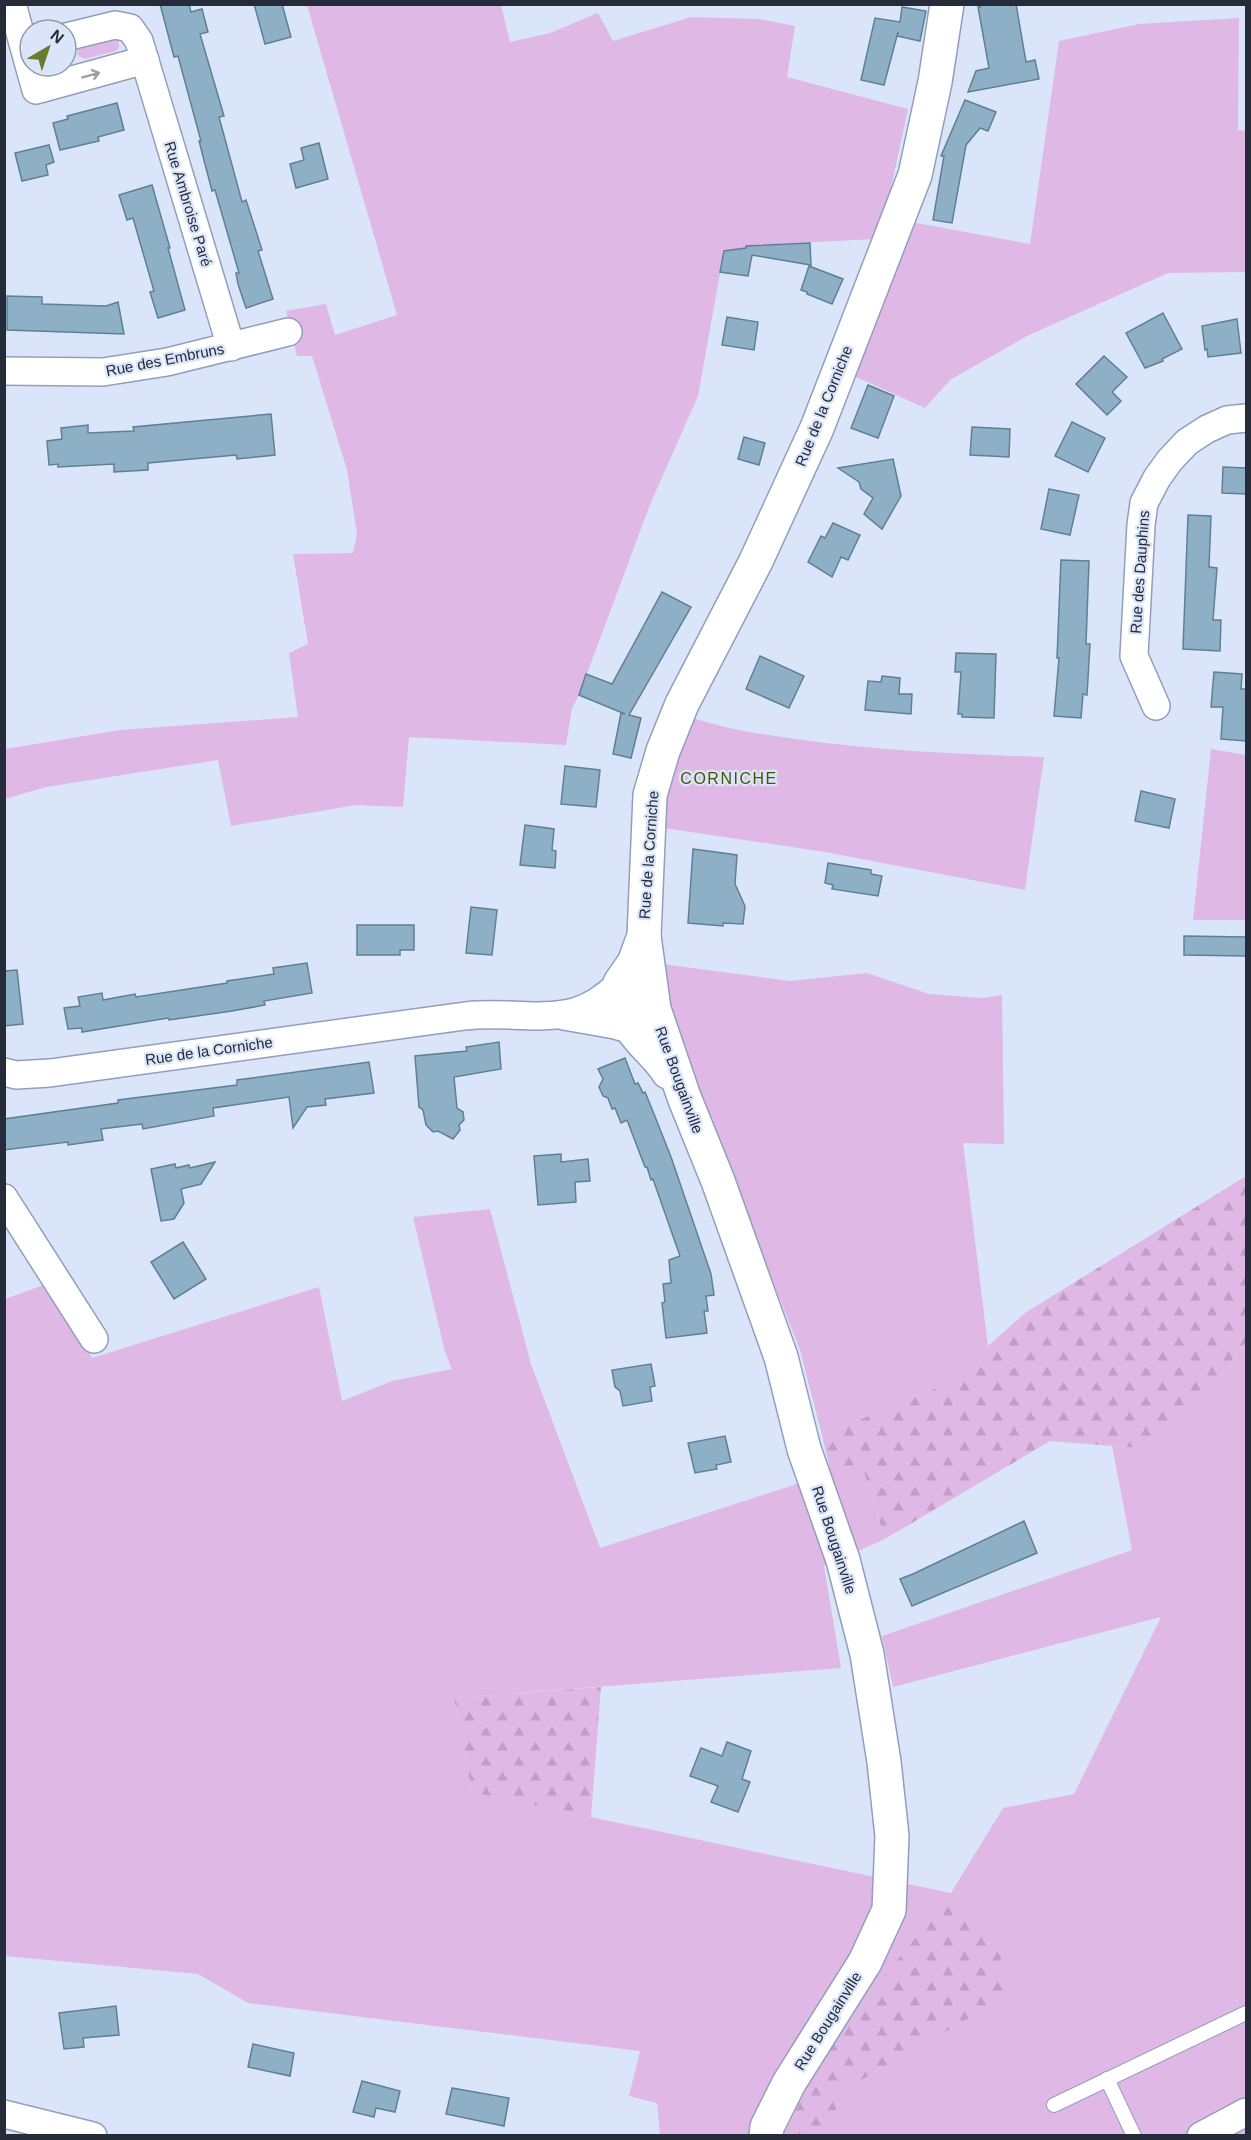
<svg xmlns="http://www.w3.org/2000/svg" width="1251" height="2140" viewBox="0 0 1251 2140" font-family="Helvetica,sans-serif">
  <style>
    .green { fill: #e0b8e5 }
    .forest { fill: url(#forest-firs) }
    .building { fill: #8eb0c6; stroke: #5f8094; stroke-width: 1.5 }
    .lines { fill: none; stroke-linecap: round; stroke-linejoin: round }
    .lane-casing { stroke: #909fbe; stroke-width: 16 }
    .street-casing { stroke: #909fbe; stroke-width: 30 }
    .secondary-casing { stroke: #909fbe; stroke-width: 36 }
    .lane { stroke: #fff; stroke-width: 14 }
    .street { stroke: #fff; stroke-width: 27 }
    .secondary { stroke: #fff; stroke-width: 33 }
    .oneway { stroke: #9da0a5 }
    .labels { text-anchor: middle; stroke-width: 4.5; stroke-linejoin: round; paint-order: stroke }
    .street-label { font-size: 15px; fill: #252b38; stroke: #dbe5f9 }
    .neighbourhood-label { font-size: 16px; letter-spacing: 1.5px; fill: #465502; stroke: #dbe5f9 }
  </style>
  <defs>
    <pattern id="forest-firs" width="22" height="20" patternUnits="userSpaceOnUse" patternTransform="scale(1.5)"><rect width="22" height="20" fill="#e0b8e5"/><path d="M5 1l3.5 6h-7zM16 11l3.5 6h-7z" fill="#c09ec5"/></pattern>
  </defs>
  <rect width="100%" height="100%" fill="#dbe5f9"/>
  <g class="green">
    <polygon points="307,5 501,5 510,42 550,33 598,13 613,41 691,17 759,19 795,26 787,77 908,109 891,188 874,239 780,244 724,251 698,396 651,502 579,695 572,708 566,745 409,737 403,807 356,805 231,826 218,760 46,787 5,799 5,749 120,730 298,717 289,653 308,644 293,554 353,553 357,534 347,470 312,356 297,356 286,311 326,304 335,335 397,315"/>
    <polygon points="1239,18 1238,130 1246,131 1246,272 1168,273 1029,335 950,380 925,408 856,377 911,222 1030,244 1059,41 1139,24"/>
    <polygon points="115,38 119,43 119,48 116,51 85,59 77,55 78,48"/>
    <path d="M687,717C708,722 729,729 750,732C847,749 946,754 1044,757L1025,890L825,852L664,828L666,798Z"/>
    <polygon points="1211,749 1246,755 1246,920 1193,920"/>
    <polygon points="662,964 790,981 867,973 929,994 982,998 1002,995 1004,1144 963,1143 988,1346 944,1385 822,1435 800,1350 670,1020"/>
    <polygon points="490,1209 531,1364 600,1548 861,1463 885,1539 824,1566 841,1668 454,1698 472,1792 951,1893 1003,1808 1074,1794 1161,1617 893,1687 882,1636 1132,1550 1112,1446 1138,1448 1211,1388 1246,1342 1246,2135 823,2135 847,2088 1005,1998 829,2044 783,2135 660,2135 657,2103 629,2096 640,2051 248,2003 198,1974 5,1956 5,1299 49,1283 92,1358 319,1287 342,1401 392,1381 452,1369 445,1352 413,1217"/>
  </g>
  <g class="forest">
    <polygon points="1246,1176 1246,1342 1211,1388 1138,1448 1050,1441 885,1539 861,1463 831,1473 822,1435 944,1385 1025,1313"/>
    <polygon points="601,1687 591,1817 472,1792 454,1698"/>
    <polygon points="952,1893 999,1942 1005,1998 847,2088 823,2135 783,2136 829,2044"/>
  </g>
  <g class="building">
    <polygon points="160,4 189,4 191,12 202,9 208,32 200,34 224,116 219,117 242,202 246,200 262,250 258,251 273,299 246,308 238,284 236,273 239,273 215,190 212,191 199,141 201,141 178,56 174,57"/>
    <polygon points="254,4 282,4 291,37 265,44"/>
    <polygon points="979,4 1016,4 1026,62 1035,60 1039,79 968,92 976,71 989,68 978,7 980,7"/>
    <polygon points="902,7 926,11 920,41 897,36 898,32 884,85 861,80 875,18 900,22"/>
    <polygon points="965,100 996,112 988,131 980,128 966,145 952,223 933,220 944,156 941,156"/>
    <polygon points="117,103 124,130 98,137 99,141 60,150 53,123 68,119 67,116"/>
    <polygon points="319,143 328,179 296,188 290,164 304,160 301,148"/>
    <polygon points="49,145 54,162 46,165 48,175 22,181 15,153"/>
    <polygon points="152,185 170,248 168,248 185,310 158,318 150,292 154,291 133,218 127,220 119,195"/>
    <polygon points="810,243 811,265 752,255 748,276 720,272 724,251 746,248 746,246"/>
    <polygon points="809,266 843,279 832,304 807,294 807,292 801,290"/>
    <polygon points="7,296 42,297 42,304 106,306 118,302 124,334 7,330"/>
    <polygon points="1163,313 1182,349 1162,359 1163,361 1145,368 1126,333"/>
    <polygon points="727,317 758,322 754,350 722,345"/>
    <polygon points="1237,319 1241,353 1208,357 1207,349 1205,350 1202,326"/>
    <polygon points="1104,356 1127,377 1112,392 1121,401 1107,415 1076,384"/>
    <polygon points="868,385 894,396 878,438 851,428"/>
    <polygon points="271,414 275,455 237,459 236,455 148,463 148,470 114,472 114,464 58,467 58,464 49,465 47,441 62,439 61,428 88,425 88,433 134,431 133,427"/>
    <polygon points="1072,422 1105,438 1088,472 1055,456"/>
    <polygon points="972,427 1010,429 1009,457 970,455"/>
    <polygon points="744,437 765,443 759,465 738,459"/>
    <polygon points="893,459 901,496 882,529 864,514 873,498 861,489 859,482 838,468"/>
    <polygon points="1223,467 1246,468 1246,494 1222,493"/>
    <polygon points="1049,489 1079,495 1070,535 1041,529"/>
    <polygon points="1188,515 1211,516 1209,567 1217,568 1213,620 1221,620 1220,651 1183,649"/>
    <polygon points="833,523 860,535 848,560 841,557 832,577 808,562 821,536 825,538"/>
    <polygon points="1061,560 1089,561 1086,644 1090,644 1087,695 1083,694 1081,718 1054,716 1059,658 1057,658"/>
    <polygon points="662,592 691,607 629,715 641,718 631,758 613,754 621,713 625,714 579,695 586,674 612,684"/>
    <polygon points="956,653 996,654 994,718 962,717 962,714 958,714 961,672 955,672"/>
    <polygon points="760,656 804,676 789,708 746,689"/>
    <polygon points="1214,672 1242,674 1241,689 1246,689 1246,741 1221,739 1223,707 1211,707"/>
    <polygon points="882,676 900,678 899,694 912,694 911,714 865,710 868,681 881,682"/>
    <polygon points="565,766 600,770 596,807 561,804"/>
    <polygon points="1141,791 1175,799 1169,828 1135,821"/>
    <polygon points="525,825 554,829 552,850 556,851 555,868 520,865"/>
    <polygon points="693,849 737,855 735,884 745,906 743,924 723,923 723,926 688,923"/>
    <polygon points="828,863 871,870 871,874 882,876 878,896 832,889 833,885 825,883"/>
    <polygon points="471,907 497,910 492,955 466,953"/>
    <polygon points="357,925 414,925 414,950 400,950 400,955 357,955"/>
    <polygon points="1184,936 1246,937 1246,956 1184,955"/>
    <polygon points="307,963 312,993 264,1001 265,1005 232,1011 169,1020 168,1018 82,1032 82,1028 68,1029 64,1008 80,1006 78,997 102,993 103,1000 135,994 136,997 227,983 227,981 274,974 273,968"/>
    <polygon points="17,970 23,1024 4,1026 4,971"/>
    <polygon points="499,1042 501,1069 454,1077 457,1108 463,1112 464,1120 459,1125 460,1130 453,1139 438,1131 433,1132 426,1125 423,1110 419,1107 415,1056 467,1051 466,1047"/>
    <polygon points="625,1058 635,1084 638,1083 643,1093 645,1092 652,1109 671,1157 711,1274 714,1295 706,1296 708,1311 704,1311 707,1333 666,1338 662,1303 665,1302 663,1284 671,1283 669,1260 680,1256 653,1179 651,1180 647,1167 645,1167 627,1120 621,1123 615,1108 612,1109 608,1098 603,1096 599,1087 603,1079 598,1069"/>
    <polygon points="369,1062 374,1093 325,1099 326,1105 307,1107 293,1128 289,1097 213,1108 214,1116 143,1129 142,1124 101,1129 103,1140 68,1145 68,1142 4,1150 4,1119 118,1103 118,1100 237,1085 237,1080"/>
    <polygon points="561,1154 561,1162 588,1159 590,1181 575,1182 576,1202 538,1205 534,1156"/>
    <polygon points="215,1162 201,1184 181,1189 184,1203 174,1219 161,1221 151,1169 175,1164 176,1168 189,1165 190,1168"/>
    <polygon points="183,1242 206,1279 174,1299 151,1262"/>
    <polygon points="651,1364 655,1386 650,1387 652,1401 623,1406 620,1391 615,1387 612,1370"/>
    <polygon points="725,1436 731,1462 716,1465 717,1469 695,1473 688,1443"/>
    <polygon points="1024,1521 1037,1553 912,1606 900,1579 913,1574"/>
    <polygon points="727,1742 751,1751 742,1779 750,1782 738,1812 711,1802 718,1786 690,1776 701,1748 722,1756"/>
    <polygon points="116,2006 119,2035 83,2038 84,2047 64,2049 59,2013"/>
    <polygon points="253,2044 294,2053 290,2076 248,2067"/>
    <polygon points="362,2081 400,2091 395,2112 376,2108 374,2117 353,2112"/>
    <polygon points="452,2088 509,2098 504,2126 446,2114"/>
  </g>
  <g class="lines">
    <g class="lane-casing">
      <g id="lane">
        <polyline points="1107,2079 1134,2136"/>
        <polyline points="1054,2105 1246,2013"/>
      </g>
    </g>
    <g class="street-casing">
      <g id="street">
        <polyline points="12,4 36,90 145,60"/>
        <polyline points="66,37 115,25 130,28 139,41 231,347"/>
        <polyline points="4,371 103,372 167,362 288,332"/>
        <polyline points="1156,706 1134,656 1141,525 1144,503 1157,478 1170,460 1187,442 1207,429 1227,420 1246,418"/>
        <polyline points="564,1016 615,1025 634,1031"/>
        <path d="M4,1072L16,1075L50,1073C188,1054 327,1035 465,1016C501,1011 539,1021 574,1012C592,1007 607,996 620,983L635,993"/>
        <polyline points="4,1198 94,1339"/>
        <polyline points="4,2114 93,2136"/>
        <polyline points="1201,2136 1246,2112"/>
      </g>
    </g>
    <g class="secondary-casing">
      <g id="secondary">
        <polyline points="644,936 654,1009 684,1097 718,1181 781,1357 804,1449 843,1560 867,1654 884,1762 892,1836 889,1910 865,1962 789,2083 767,2127 766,2136"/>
        <path d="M668,1072C659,1057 645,1047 635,1033C626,1020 623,999 620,983L634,963L644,936L650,795L663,751L682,704L756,561L817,428L915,175L935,82L947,4"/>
      </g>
    </g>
    <use href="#lane" class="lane"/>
    <use href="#street" class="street"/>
    <use href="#secondary" class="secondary"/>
  </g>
  <defs><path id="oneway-shaft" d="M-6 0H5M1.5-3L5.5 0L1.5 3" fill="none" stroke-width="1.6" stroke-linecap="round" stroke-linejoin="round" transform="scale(1.5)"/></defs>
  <use class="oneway" href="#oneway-shaft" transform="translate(91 75) rotate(-15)"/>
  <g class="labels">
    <g class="street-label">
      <text transform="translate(188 204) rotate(73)" y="5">Rue Ambroise Paré</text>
      <text transform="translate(165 360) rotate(-11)" y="5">Rue des Embruns</text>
      <text transform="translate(824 406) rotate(-68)" y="5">Rue de la Corniche</text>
      <text transform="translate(1140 572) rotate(-86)" y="5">Rue des Dauphins</text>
      <text transform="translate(649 855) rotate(-86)" y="5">Rue de la Corniche</text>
      <text transform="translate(209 1051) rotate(-8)" y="5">Rue de la Corniche</text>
      <text transform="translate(679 1080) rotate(70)" y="5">Rue Bougainville</text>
      <text transform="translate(834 1540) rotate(72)" y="5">Rue Bougainville</text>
      <text transform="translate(828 2021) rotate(-58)" y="5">Rue Bougainville</text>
    </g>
    <g class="neighbourhood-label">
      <text x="729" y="784">CORNICHE</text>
    </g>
  </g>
  <rect width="1251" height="2140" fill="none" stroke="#252b38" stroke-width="12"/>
  <g transform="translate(48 48) rotate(39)"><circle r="28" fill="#dbe5f9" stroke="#929bac" stroke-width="1.5"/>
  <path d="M0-4.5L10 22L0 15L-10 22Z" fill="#6a7c2c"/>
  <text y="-9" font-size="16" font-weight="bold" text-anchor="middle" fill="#252b38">N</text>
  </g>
</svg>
